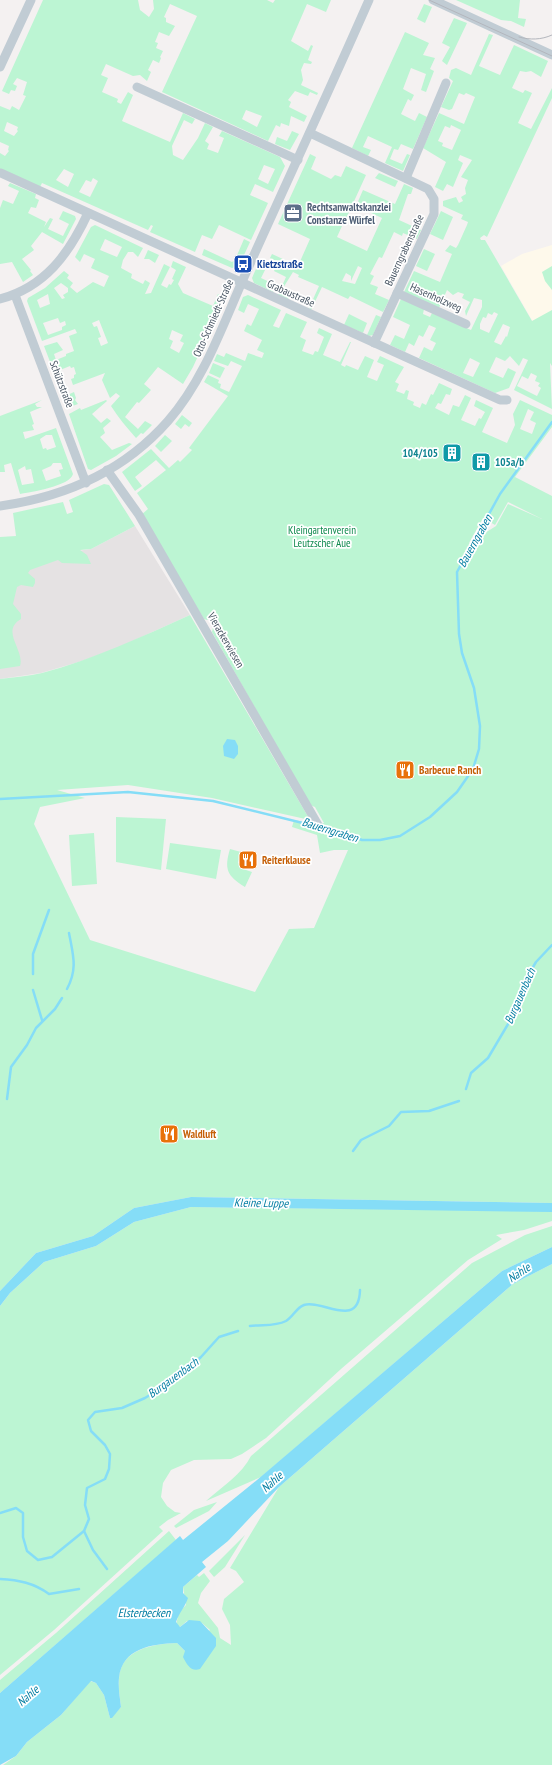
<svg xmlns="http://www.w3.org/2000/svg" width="552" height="1765" viewBox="0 0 552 1765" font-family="'PT Sans Narrow',sans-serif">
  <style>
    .commercial { fill: #fef9eb }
    .education { fill: #e5e2e3 }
    .green { fill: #bcf5d3; fill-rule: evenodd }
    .water { fill: #85ddf7 }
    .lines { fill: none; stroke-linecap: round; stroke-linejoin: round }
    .stream { stroke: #85ddf7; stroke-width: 2.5 }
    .minor { stroke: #c1ccd4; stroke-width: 9 }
    .tram { stroke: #b3b6bd; stroke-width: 1 }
    .labels { text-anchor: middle; stroke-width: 3.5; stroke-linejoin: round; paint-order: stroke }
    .service-label { font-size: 11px; font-weight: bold; fill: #4e5e75; stroke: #fff; text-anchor: start }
    .street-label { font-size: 11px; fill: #475462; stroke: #fff }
    .transit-label { font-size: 11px; font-weight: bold; fill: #164399; stroke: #fff; text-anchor: start }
    .culture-label { font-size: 11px; font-weight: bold; fill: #0d838f; stroke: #fff; text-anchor: end }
    .park-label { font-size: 11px; fill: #0d884c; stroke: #fff }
    .food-label { font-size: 11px; font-weight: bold; fill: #c56008; stroke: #fff; text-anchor: start }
    .water-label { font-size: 12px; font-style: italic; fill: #037ea2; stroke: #fff }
  </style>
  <rect width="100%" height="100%" fill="#f4f1f1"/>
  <polygon class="commercial" points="552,245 552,355 501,266 522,254"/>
  <polygon class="education" points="135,526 190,615 117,648 82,661 41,673 0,679 0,607 9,561 91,549"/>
  <g class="green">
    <path d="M43,0H138L140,10L149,17L154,9L153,0H267L273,3L275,0H331L326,12L307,4L291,41L308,51L311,45L313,46L308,60L312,62L311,64L304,63L301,70L303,80L301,85L318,93L317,95L310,92L308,96L295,91L288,100L291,102L289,107L307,116L304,122L291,116L289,126L281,123L280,127L276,125L268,141L162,92L197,16L170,4L164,17L166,18V22L175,26L169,36L159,32L155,42L158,43L156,48L163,51L160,57L161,58L159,63L153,60L148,70L151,72L147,81L140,75L133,76L106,64L101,75L108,78L102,92L118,99L117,102L121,104L128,92L133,95L122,121L170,142L183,113L195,119L192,124L184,120L172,146L173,155L183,160L198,138L205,123L213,127L205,141L209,144L207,149L218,153L224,138L219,136L222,131L280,157L285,166L273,192L255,184L250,195L268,203L251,240L219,225L212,239L202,235L195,252L150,232L153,226L151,225L148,230L42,183L40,187L0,169V153L5,156L9,151L8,150L9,146L0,142V106L10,110L12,106L19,110L26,96L23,95L27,82L17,78L13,84L17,86L15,91L11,90L9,94L2,91ZM246,110L262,116L257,127L242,119ZM7,122L18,127L17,130L18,131L14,136L4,131ZM264,165L275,169L268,184L258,179ZM64,169L74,174L68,187L56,180ZM93,178L98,181L90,197L79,192L86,180L91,182Z"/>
    <polygon points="456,0 520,0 518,18 526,19 524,27 511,21 501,20"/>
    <polygon points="424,4 432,7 425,23 417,19"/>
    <polygon points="454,18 467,23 447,65 442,61 450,47 442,43"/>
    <polygon points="405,32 429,43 423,55 435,58 430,69 434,71 426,92 421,90 426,74 411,68 403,89 414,95 411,101 408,99 401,114 415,121 419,113 427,117 413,149 401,144 398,150 394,149 390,159 402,164 407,154 410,155 403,171 385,163 392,147 368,136 363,147 371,150 368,156 352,148"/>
    <path d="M489,34L493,35L479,66L500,75L514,45L548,61L541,77L531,71L526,72L520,71L512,88L523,93L525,90L532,93L518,123L531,129L552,88V98L487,237L484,235L480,238L481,240H485L532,321L552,310V366L550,363L552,409L514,390L528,360L523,358L519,366L510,356L505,361L496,357L489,372L503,378L508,368L516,372L509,388L495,393L419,358L424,347L432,351L436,343L430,340L436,328L429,325L423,337L419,335L414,346L409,343L405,352L390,345L395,335L404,339L410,325L393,317L401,299L424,309L423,314L430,317L432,313L471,330L482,307V300L474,298L466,316L465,311L470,302L462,298L464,294L458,292L453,295L447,290L439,308L404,292L414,271L440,282L452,254L445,251L450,245L456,248L458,245L467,225L468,222L461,219L463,215L443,206V201L456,197L459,203L463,201L461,197L466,194L465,188L468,180L461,177L472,160L460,155L458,160L463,163L453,187L447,184L443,191L435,187L446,162L423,148L439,113L464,124L475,97L466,93L464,95L459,93L452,109L449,110L441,107L453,81L449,78L451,70L456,68L471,75ZM451,125L461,130L452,150L442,146L443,143L438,141L445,126L450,128ZM494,312L498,314L489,333L480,329V324L483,317L486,318L488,313L492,315ZM503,324L510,327L507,337L506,336L501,345L494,342ZM470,358L480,363L473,377L463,373ZM531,373L537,376L535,381L540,383L538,386L541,388L537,396L517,386L522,376L528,379Z"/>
    <polygon points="292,131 299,134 290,150 275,144 277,137 287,141"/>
    <path d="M310,154L316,157L311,169L331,179L335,175L341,177L346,166L366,175L345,221L336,217L333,223L342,226L337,237L367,251L382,218L356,206L363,190L395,204L404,184L413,188L411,194H408L399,220L421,230L417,239L403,233L402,236L394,232L382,258L379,257L370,274L374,276L370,284L378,287L375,294L389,300L383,312L350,296L348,299L322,287L311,310L309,308L319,286L298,277L299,275L293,272L283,288L291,292L288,299L278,295L286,277L274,271L278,262L270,258L272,254L298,266L310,239L278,224ZM358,266L362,268L355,284L342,281L346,273L351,276V281Z"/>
    <polygon points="379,173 398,181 395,187 375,178"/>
    <polygon points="10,183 36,194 35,198 39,200 36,208 31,207 28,213 46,222 44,227 50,218 53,219 48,229 63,236 69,224 59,219 63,211 75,216 76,219 63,244 42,232 31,246 34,250 22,259 31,270 30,271 33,275 23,282 12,262 0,264 0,208 3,200 13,204 19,191 8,186"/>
    <polygon points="441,211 453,217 443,240 430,234"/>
    <path d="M95,225L143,248L138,257L133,252H128L123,260L121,268L132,274L131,278L143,284L145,280L150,283L145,294L151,293L164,264L170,267L161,285L167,288L169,284L171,285L174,280L172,279L176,270L171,267L173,261L186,267L178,284L183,293L213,306L218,294L225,297L193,367L183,384L158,367L144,384L151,390L139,403L137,402L125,417L138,429L145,421L152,425L143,434L141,433L136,438C127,428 118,417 111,406L120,396L116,393L110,398L102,380L105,373L73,385L71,379L74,378V375L76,374L74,367L71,368L70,366L60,370L63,378L57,380L44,346L57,342L63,350L54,354L56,360L66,356V354L74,351L69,336L77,333L75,329L42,341L27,301L28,298L45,288L64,271L69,275L67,278L73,283L70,287L77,293L93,282L104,287L109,276L91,268L95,259L84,254L80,262L75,257L91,227ZM105,239L122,247L117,257L100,250ZM61,283L68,288V292L63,295L65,298L62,299L54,288ZM48,294L50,304L40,308L37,300ZM58,318L60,323L65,321L66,325L62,327V330L48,335L43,323ZM99,320L108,343L101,346L98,338L101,337L97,326L94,327L92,323ZM172,330L183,335L180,341L184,343L179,353L170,348L173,341L169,339Z"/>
    <polygon points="244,239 250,242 239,266 232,268 202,255 204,249 232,262 235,260"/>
    <polygon points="424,249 435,254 427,271 416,266"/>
    <polygon points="148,250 159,255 155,263 149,259 144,259"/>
    <polygon points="259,262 267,266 261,278 276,285 273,292 254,283 252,278"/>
    <polygon points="552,266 552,290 545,281 542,272"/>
    <path d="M248,295L281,310L273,326L279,328L286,313L307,322L300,337L306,340L302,351L313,355L315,351L318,352L324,337L317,333L319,328L332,334L323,355L340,362L350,342H351L341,365L345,367L346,365L358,370L365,356L374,360L367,377L377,381L384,365L377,362L380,356L404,367L395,382L399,384L396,391L404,394L406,390L409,391L407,399L414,402L413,405L420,408L422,403L426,405L431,394L433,395L439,383L452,389L450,395L446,394L441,404L438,403L435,408L449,415L453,405L459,407L465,395L471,398L461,420L475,426L479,418L481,419L485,412L474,406L476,400L493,408L482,432L507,443L515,425L513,414L520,400L552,415V427L515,477L552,496V1203L191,1197L134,1208L93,1236L36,1253L0,1291V679C14,677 29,676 42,673C94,659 141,637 190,615L310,820L212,798L128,785L57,790L85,798L40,807L34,824L90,940L255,992L289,929L314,928L348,850H334L320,853L317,835L292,827L294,820L318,825L324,823L315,807L310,805L212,632L213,627L217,624L212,617L207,620L204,619L141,515L148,509L137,493L166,470L156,460L135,477L142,486L135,491L122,472L151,449L169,468L178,460L180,462L192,450L189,448L228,396L204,382L208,375L219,380L218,383L221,384L220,388L229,392L242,366L231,361L228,366L214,361L217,354L224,357L226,353L245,361L248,353L262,358L264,353L257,350L262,340L244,331L247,324L251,326L259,309L248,304L244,313L238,310L243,297ZM528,409L534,412L530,420L536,423L532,434L520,429ZM508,502L542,519L508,504L496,526L469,543L483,518L495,525Z"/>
    <polygon points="349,314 367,323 363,333 344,325"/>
    <polygon points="376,315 381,317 373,335 369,336 367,335"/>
    <polygon points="213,363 225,368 220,378 209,373"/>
    <polygon points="74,392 76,398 75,400 78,404 67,408 63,397"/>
    <path d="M42,400L35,404L37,407H42L30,412L34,424L32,425L34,430L23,432L25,439L56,428L73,474C70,486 31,492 20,494L11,463L4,465L5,472H0V416ZM46,435H52L56,447L47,450L46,448L43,449L40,439ZM53,463H61L63,469L59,470L61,476L46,481L42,470L51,466ZM25,466L26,470L31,469L34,483L22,485L18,470Z"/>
    <polygon points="106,400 107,401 92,414 101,423 107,418 111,421 103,428 105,433 100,437 112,450 129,443 132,444 116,456 91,470 88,469 69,414 80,408 81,410"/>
    <polygon points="182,415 192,423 189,427 185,424 181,429 175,424"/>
    <polygon points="165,435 172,441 161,452 155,446"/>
    <path d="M104,484L109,485L135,526L91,549L80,550L87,555L91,564L62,563L58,560L30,570L28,573L35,579V583L33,587L21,585L17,587L13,604L21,614V619C0,631 25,650 20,666L0,669V537L16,536L13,513L63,502L67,514L73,512L69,500Z"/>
    <polygon points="116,817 166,819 161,870 116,862"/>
    <polygon points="94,833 97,884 72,886 69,835"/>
    <polygon points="170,843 221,850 216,879 166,869"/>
    <path d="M230,849L241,852L238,863L244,865L243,869L252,872L245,887C227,876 224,869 230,849Z"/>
    <polygon points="191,1207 551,1211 552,1212 552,1221 524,1230 496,1235 502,1239 468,1260 341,1369 266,1438 242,1454 231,1459 194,1460 171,1470 163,1483 161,1497 167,1506 175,1512 181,1513 168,1520 159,1527 163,1531 54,1630 0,1675 0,1306 10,1293 44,1262 96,1246 134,1222"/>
    <path d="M552,1226V1247L502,1271L261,1477L206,1501C222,1487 242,1474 251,1456L472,1263L525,1235Z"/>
    <path d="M552,1264V1765H3L16,1756L27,1742L61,1715L90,1681L96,1683L104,1695L110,1718L121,1707C120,1698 118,1688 119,1679C120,1649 153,1644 177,1643L185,1651L210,1630L202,1623L187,1621L180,1627L176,1625L179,1612L186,1605L183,1587L197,1575L199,1577L204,1573L210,1581L201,1593L198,1603L218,1628L220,1638L231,1645L230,1625L222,1609L224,1599L244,1582L236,1571L230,1568L279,1487L513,1284Z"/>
    <polygon points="217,1502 209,1511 176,1528 174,1526 194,1510"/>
    <polygon points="169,1531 176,1540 0,1693 0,1680 56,1633"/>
    <polygon points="245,1535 225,1567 214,1577 209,1571"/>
  </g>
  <g class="water">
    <polygon points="227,739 235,740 238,746 238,754 234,759 224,756 223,746"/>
    <polygon points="191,1197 552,1203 552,1212 191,1207 134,1222 96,1246 44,1262 10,1293 0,1306 0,1291 36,1253 93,1236 134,1208"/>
    <path d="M552,1247V1264L513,1284L279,1487L228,1541L202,1562L206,1567L183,1587V1593L188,1598C185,1607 179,1613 176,1622L180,1627L189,1620L200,1621L216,1638V1646L200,1669C191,1672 187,1665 183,1657L185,1651L177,1643C152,1644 122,1648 119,1678C118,1688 120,1698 121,1707L112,1718H110L104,1695L96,1683L91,1681L61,1715L27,1742L16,1756L0,1765V1693L180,1536L183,1540L257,1480L502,1271Z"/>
  </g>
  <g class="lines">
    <g class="stream">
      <polyline points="0,799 128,792 213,801 315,826"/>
      <polyline points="320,827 326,827 362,840 380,840 400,836 430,817 457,792 473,769 479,749 480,726 474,688 462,653 459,634 457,572 500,494 552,422"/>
      <polyline points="33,974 33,954 49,910"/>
      <path d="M67,989C78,968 73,955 69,933"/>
      <polyline points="33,990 42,1020"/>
      <polyline points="466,1089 471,1073 488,1058 514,1014 523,984 536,962 552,945"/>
      <polyline points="7,1099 11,1067 27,1045 36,1028 55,1009 62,998"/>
      <polyline points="353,1151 361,1140 389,1126 401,1112 429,1111 459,1101"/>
      <path d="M250,1326C262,1324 274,1327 286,1321C293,1317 296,1308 304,1305C322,1299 359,1330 360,1290"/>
      <polyline points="0,1513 16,1508 23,1513 23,1537 27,1551 38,1560 52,1557 84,1531"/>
      <polyline points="107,1569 93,1550 84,1531 89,1519 85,1505 87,1488 105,1479 109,1469 110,1454 105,1445 91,1431 88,1420 95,1412 122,1408 145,1398 176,1379 201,1357 219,1337 238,1331"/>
      <path d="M0,1579C19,1580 34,1583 49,1594L79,1589"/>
    </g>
    <g class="minor">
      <polyline points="433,0 552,55"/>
      <polyline points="0,67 31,0"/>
      <polyline points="137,87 298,160"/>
      <polyline points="310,133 428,189 434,199 434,214 374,343"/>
      <polyline points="1,173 500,400 507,400"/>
      <polyline points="406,178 446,83"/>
      <polyline points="397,293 466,324"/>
      <polyline points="15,295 86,483"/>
      <path d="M0,299C45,287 69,254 88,213"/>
      <polyline points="107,470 139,515 318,825"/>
      <path d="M0,506C64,497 124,471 168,421C206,378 225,318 249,266C289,177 330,89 369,0"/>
    </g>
    <g class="tram">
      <polyline points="429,0 552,56"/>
      <path d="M519,37C530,40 541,40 552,35"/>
    </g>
  </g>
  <defs>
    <g id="office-square" transform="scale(1)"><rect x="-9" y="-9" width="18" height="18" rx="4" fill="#5c6f8a" stroke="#fff"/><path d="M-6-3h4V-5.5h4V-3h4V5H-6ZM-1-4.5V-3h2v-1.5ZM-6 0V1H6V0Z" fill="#fff"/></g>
    <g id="bus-square" transform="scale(1)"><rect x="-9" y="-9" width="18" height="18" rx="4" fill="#1a4fb4" stroke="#fff"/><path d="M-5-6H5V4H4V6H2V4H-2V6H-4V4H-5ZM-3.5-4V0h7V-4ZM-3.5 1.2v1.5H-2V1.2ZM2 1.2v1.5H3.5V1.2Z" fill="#fff"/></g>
    <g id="building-square" transform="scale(1)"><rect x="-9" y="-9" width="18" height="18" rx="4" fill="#0f9aa8" stroke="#fff"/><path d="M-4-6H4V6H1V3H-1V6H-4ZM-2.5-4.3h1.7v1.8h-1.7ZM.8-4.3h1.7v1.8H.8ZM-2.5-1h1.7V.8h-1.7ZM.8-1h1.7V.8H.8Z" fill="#fff"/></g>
    <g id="restaurant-square" transform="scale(1)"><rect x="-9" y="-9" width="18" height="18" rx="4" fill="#e8710a" stroke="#fff"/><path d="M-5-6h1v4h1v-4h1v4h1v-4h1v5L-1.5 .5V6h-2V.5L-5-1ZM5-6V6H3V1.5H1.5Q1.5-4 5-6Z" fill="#fff"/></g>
  </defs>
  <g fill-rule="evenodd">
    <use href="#office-square" x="293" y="213"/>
    <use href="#bus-square" x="243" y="264"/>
    <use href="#building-square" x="452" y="453"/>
    <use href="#building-square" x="481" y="462"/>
    <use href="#restaurant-square" x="405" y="770"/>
    <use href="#restaurant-square" x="248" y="860"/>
    <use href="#restaurant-square" x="169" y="1134"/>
  </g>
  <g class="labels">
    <g class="service-label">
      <text x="307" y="211">Rechtsanwaltskanzlei<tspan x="307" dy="13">Constanze Würfel</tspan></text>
    </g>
    <g class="street-label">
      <text transform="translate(404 250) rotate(-65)" y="4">Bauerngrabenstraße</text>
      <text transform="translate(291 293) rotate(24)" y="4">Grabaustraße</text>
      <text transform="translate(436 297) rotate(24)" y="4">Hasenholzweg</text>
      <text transform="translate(213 318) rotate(-66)" y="4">Otto-Schmiedt-Straße</text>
      <text transform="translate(62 384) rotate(69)" y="4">Schützstraße</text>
      <text transform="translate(226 640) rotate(60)" y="4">Vierackerwiesen</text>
    </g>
    <g class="transit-label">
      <text x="257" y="268">Kietzstraße</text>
    </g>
    <g class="culture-label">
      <text x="438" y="457">104/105</text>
      <text x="495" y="466" text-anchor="start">105a/b</text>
    </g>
    <g class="park-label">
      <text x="322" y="534">Kleingartenverein<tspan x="322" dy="13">Leutzscher Aue</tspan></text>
    </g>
    <g class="food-label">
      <text x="419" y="774">Barbecue Ranch</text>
      <text x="262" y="864">Reiterklause</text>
      <text x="183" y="1138">Waldluft</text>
    </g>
    <g class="water-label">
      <text transform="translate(475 541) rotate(-61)" y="4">Bauerngraben</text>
      <text transform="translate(330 830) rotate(17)" y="4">Bauerngraben</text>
      <text transform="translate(520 996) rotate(-66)" y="4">Burgauenbach</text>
      <text transform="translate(261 1203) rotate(1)" y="4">Kleine Luppe</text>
      <text transform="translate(519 1273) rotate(-34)" y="4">Nahle</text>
      <text transform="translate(173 1378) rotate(-36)" y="4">Burgauenbach</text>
      <text transform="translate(272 1482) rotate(-42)" y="4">Nahle</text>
      <text x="144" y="1617">Elsterbecken</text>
      <text transform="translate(28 1696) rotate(-41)" y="4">Nahle</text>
    </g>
  </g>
</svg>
